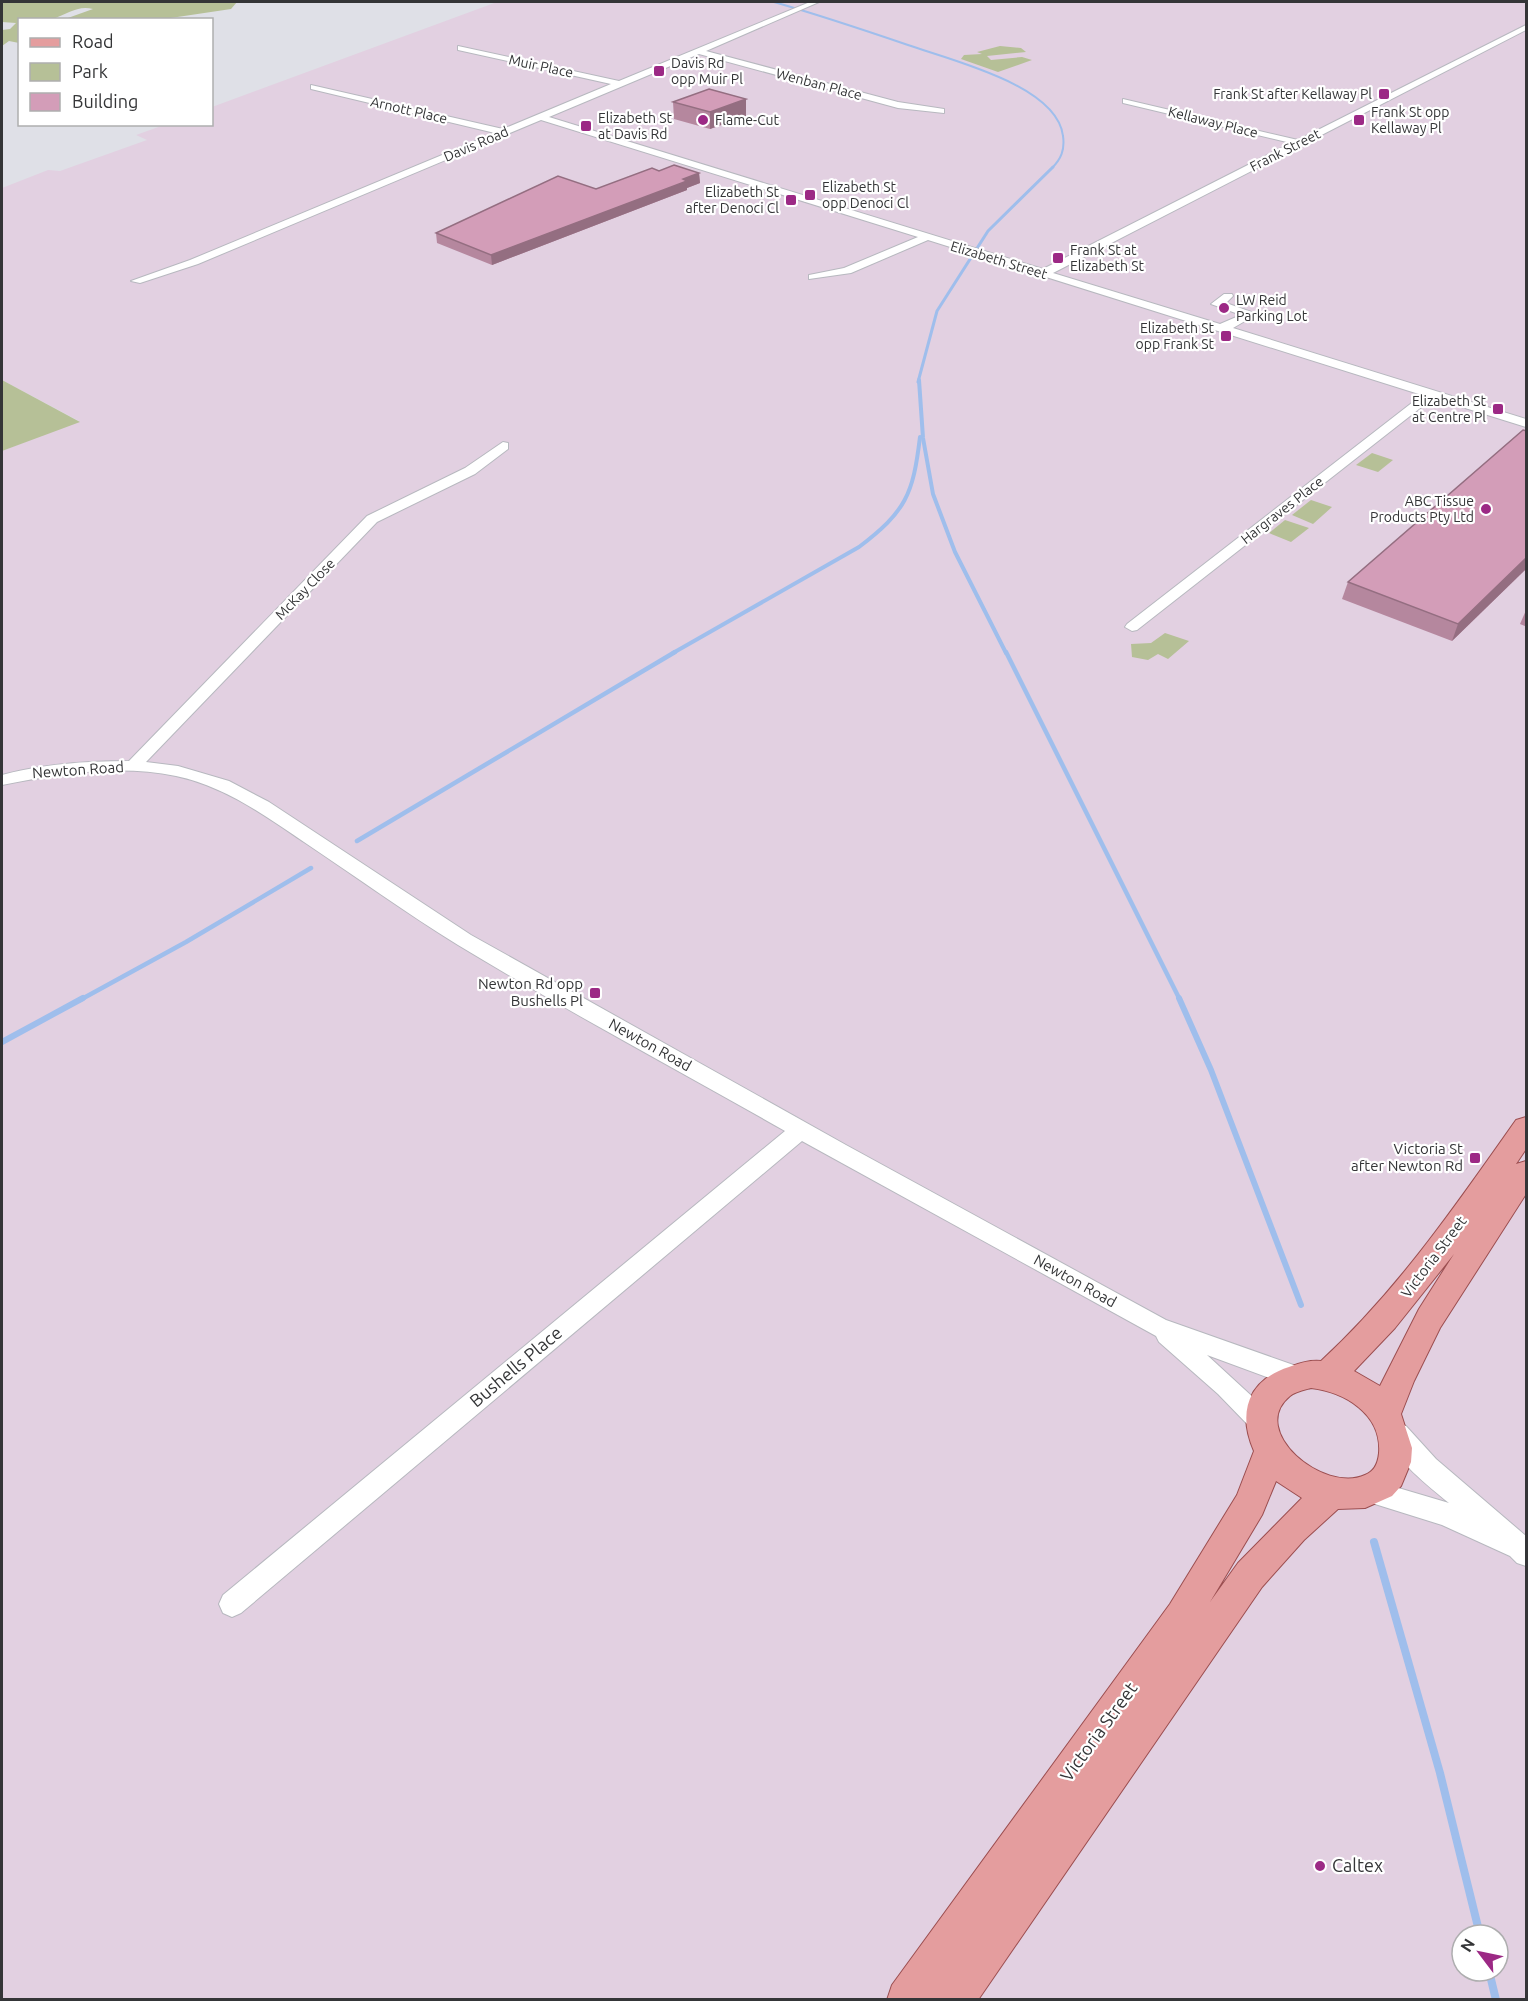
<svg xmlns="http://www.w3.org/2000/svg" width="1528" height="2001" viewBox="0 0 1528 2001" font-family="Ubuntu,sans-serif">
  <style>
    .industrial { fill: #e2d0e1; fill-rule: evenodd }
    .green { fill: #b6c097 }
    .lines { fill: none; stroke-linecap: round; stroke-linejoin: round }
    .stream-far5 { stroke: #9fbeec; stroke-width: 2 }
    .stream-far4 { stroke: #9fbeec; stroke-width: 3 }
    .stream-far3 { stroke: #9fbeec; stroke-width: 4 }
    .stream-far2 { stroke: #9fbeec; stroke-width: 4.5 }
    .stream-far1 { stroke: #9fbeec; stroke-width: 6 }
    .stream { stroke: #9fbeec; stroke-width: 8 }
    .minor-casing { stroke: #b7b8bf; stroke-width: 2 }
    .major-casing { stroke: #9b4e50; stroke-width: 2 }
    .minor { fill: #fff; fill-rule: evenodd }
    .major { fill: #e49d9e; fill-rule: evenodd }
    .wall { fill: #b5879e }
    .shaded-wall { fill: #946e81 }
    .building { fill: #d39db8; stroke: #946e81; stroke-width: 1.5 }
    .poi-dot { fill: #9c2985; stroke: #fff; stroke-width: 2 }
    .labels { text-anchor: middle; stroke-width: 4.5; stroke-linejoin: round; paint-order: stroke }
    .far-poi-label { font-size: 14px; fill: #343537; stroke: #fff; text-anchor: start }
    .far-street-label { font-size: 14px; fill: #343537; stroke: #fff }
    .street-label { font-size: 15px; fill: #343537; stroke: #fff }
    .poi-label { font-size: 15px; fill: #343537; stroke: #fff; text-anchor: end }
    .near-street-label { font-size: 18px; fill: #343537; stroke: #fff }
    .near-poi-label { font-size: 18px; fill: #343537; stroke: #fff; text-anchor: start }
  </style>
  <rect width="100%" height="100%" fill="#dfe0e7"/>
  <path class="industrial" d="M497,2H1526V1999L2,2000V451L79,421L2,380V188L48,170L60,171L147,140L136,135L164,125L212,124V107ZM1462,1935H1498V1971H1462Z"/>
  <g class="green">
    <path d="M2,2H237L231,9L164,19H65L93,9C78,5 67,14 53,19C44,22 29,20 20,20L19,43L9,41L2,46V30L10,29L16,23L2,22Z"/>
    <polygon points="1000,46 1021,48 1026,52 987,56 991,60 1022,57 1032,60 998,72 961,59 964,55 982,54 977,52"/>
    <polygon points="2,380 80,422 2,451"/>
    <polygon points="1372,453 1393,460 1378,472 1356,465"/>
    <polygon points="1311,500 1332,507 1313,524 1292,515"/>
    <polygon points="1285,520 1309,528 1291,542 1269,533"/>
    <polygon points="1165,633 1189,641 1168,659 1158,654 1148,660 1132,657 1131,644 1151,643"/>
  </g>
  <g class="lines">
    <path class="stream-far5" d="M774,2C819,15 864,30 908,45C950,60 1057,85 1063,136C1065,150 1061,159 1052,168"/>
    <polyline class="stream-far4" points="918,382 937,311 988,231 1053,167"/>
    <g class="stream-far3">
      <polyline points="919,380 923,438 933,494 955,552 1006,653"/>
      <path d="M673,653L859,547C906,511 913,495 920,437"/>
    </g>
    <g class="stream-far2">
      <polyline points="1006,652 1180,1000"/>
      <polyline points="357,841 675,652"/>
      <polyline points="80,1000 186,942 311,868"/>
    </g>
    <g class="stream-far1">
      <polyline points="1179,998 1211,1070 1301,1305"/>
      <polyline points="2,1042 83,998"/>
    </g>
    <g class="stream">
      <polyline points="1374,1542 1440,1773 1480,1935"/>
      <polyline points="1489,1971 1496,2000"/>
    </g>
    <g class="minor-casing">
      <g id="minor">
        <polygon points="810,2 819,2 706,51 898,102 944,109 944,113 898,108 699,54 549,117 1043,269 1291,143 1123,103 1123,99 1298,140 1526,25 1526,30 1053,273 1220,324 1241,315 1211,304 1224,294 1232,294 1233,296 1226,303 1257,314 1233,328 1526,419 1526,427 1433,398 1137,630 1132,631 1125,627 1127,624 1422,395 928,240 851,273 809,279 809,275 844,268 918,237 541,120 198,264 140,283 131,281 190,260 495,133 311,89 311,85 503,129 611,84 458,50 458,46 619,81"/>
        <path d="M503,442L508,443V449L475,474L377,522L146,762L178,766L229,781L269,802L471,935L846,1145L1166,1320L1302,1368L1306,1376L1302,1384L1294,1387L1207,1355L1269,1412L1272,1420L1269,1428L1260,1431L1251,1428L1218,1394L1159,1342L1156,1336L802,1141L241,1613L232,1617L223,1613L219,1604L223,1595L785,1131C676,1069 565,1010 458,945C406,913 355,876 304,842C264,815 224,786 176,776C118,764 58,774 2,785V775C43,764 85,761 129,761L367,516L465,468Z"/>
        <path d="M1397,1423L1406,1426L1436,1459L1526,1536V1566L1517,1563L1510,1556L1442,1525L1359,1499L1355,1491L1359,1483L1368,1479L1449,1503C1426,1484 1397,1462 1385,1434L1388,1426Z"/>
      </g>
    </g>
    <g class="major-casing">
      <path id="major" d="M1526,1117V1149L1516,1164L1526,1161V1194L1440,1328L1414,1381L1401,1414L1412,1448L1411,1462L1401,1486L1392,1496L1365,1508L1338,1509L1304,1540L1262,1587L978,2000H887L892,1985L1170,1604L1237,1495L1254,1451C1237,1412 1248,1380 1289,1367C1300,1363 1309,1360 1321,1361C1398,1290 1456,1205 1516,1120ZM1454,1254L1419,1309L1380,1386L1354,1371L1395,1328ZM1311,1388C1345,1392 1382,1414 1379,1453C1378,1463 1375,1471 1365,1475C1324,1494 1247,1431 1290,1396C1295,1392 1304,1390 1311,1388ZM1276,1481L1302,1498L1238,1563L1210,1602L1262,1515Z"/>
    </g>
    <use href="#minor" class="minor"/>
    <use href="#major" class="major"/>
  </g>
  <g class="wall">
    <polygon points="673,102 746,116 710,129 674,119"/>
    <polygon points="659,171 699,173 700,183 687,188 687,190 492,265 437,243 436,233 596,189"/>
    <polygon points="1527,431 1527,568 1452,641 1342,599 1348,582"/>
    <polygon points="1527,608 1527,627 1520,624"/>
  </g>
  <g class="shaded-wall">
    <polygon points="746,99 746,116 710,129 710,112"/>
    <polygon points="699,173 700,183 687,188 687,190 492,265 491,255"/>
    <polygon points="1527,557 1527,568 1452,641 1458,624"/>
  </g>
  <g class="building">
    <polygon points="709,89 746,99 710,112 673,102"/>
    <polygon points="674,165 699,173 683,179 687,181 491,255 436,233 558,176 596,189 652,168 659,171"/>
    <polygon points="1523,430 1527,431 1527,557 1458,624 1348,582"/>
  </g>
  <g class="poi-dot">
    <rect x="653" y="65" width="12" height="12" rx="3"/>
    <rect x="1378" y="88" width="12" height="12" rx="3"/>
    <circle cx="703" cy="120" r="6"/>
    <rect x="1353" y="114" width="12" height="12" rx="3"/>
    <rect x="580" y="120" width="12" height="12" rx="3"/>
    <rect x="804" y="189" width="12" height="12" rx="3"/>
    <rect x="785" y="194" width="12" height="12" rx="3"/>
    <rect x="1052" y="252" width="12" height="12" rx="3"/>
    <circle cx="1224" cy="308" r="6"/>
    <rect x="1220" y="330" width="12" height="12" rx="3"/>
    <rect x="1492" y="403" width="12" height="12" rx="3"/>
    <circle cx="1486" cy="509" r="6"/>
    <rect x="589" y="987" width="12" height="12" rx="3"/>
    <rect x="1469" y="1152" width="12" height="12" rx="3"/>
    <circle cx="1320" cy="1866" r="6"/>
  </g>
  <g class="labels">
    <g class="far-poi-label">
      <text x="671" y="68">Davis Rd<tspan x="671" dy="16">opp Muir Pl</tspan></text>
      <text x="1372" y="99" text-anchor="end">Frank St after Kellaway Pl</text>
      <text x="1371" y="117">Frank St opp<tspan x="1371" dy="16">Kellaway Pl</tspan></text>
      <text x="598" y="123">Elizabeth St<tspan x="598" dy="16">at Davis Rd</tspan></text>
      <text x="715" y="125">Flame-Cut</text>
      <text x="822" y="192">Elizabeth St<tspan x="822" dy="16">opp Denoci Cl</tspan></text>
      <text x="779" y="197" text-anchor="end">Elizabeth St<tspan x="779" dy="16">after Denoci Cl</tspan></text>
      <text x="1070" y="255">Frank St at<tspan x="1070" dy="16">Elizabeth St</tspan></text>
      <text x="1236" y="305">LW Reid<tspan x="1236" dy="16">Parking Lot</tspan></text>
      <text x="1214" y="333" text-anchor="end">Elizabeth St<tspan x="1214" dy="16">opp Frank St</tspan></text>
      <text x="1486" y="406" text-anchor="end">Elizabeth St<tspan x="1486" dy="16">at Centre Pl</tspan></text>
      <text x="1474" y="506" text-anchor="end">ABC Tissue<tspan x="1474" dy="16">Products Pty Ltd</tspan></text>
    </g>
    <g class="far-street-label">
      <text transform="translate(541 66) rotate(12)" y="5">Muir Place</text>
      <text transform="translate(819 84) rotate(15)" y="5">Wenban Place</text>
      <text transform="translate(409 110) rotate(13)" y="5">Arnott Place</text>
      <text transform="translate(1213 122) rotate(14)" y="5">Kellaway Place</text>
      <text transform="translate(476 144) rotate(-23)" y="5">Davis Road</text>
      <text transform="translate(1285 150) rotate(-27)" y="5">Frank Street</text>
      <text transform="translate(999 260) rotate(17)" y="5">Elizabeth Street</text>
      <text transform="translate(1282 510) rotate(-38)" y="5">Hargraves Place</text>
      <text transform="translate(305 589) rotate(-46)" y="5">McKay Close</text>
    </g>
    <g class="street-label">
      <text transform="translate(78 770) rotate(-4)" y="5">Newton Road</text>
      <text transform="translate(650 1045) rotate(29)" y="5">Newton Road</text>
      <text transform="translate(1434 1257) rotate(-53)" y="5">Victoria Street</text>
      <text transform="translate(1075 1281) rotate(29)" y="5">Newton Road</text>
    </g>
    <g class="poi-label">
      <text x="583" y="989">Newton Rd opp<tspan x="583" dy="17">Bushells Pl</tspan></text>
      <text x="1463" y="1154">Victoria St<tspan x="1463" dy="17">after Newton Rd</tspan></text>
    </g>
    <g class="near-street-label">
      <text transform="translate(516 1367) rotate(-40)" y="6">Bushells Place</text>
      <text transform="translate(1099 1732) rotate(-54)" y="6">Victoria Street</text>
    </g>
    <g class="near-poi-label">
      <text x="1332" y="1872">Caltex</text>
    </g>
  </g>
  <rect width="1528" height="2001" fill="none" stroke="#343537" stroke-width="6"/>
  <rect x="18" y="18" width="195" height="108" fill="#ffffff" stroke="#aeaeaf" stroke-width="1.5"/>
  <rect x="30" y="38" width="30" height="9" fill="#e49d9e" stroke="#aeaeaf" stroke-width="1.5"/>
  <text x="72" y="48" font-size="18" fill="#343537">Road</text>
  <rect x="30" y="63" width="30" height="18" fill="#b6c097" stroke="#aeaeaf" stroke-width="1.5"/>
  <text x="72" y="78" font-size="18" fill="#343537">Park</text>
  <rect x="30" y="93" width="30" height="18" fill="#d39db8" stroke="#aeaeaf" stroke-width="1.5"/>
  <text x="72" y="108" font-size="18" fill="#343537">Building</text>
  <g transform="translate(1480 1953) rotate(302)"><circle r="28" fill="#ffffff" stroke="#aeaeaf" stroke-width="1.5"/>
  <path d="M0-4.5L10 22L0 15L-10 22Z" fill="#9c2985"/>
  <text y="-9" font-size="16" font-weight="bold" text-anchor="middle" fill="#343537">N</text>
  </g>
</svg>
